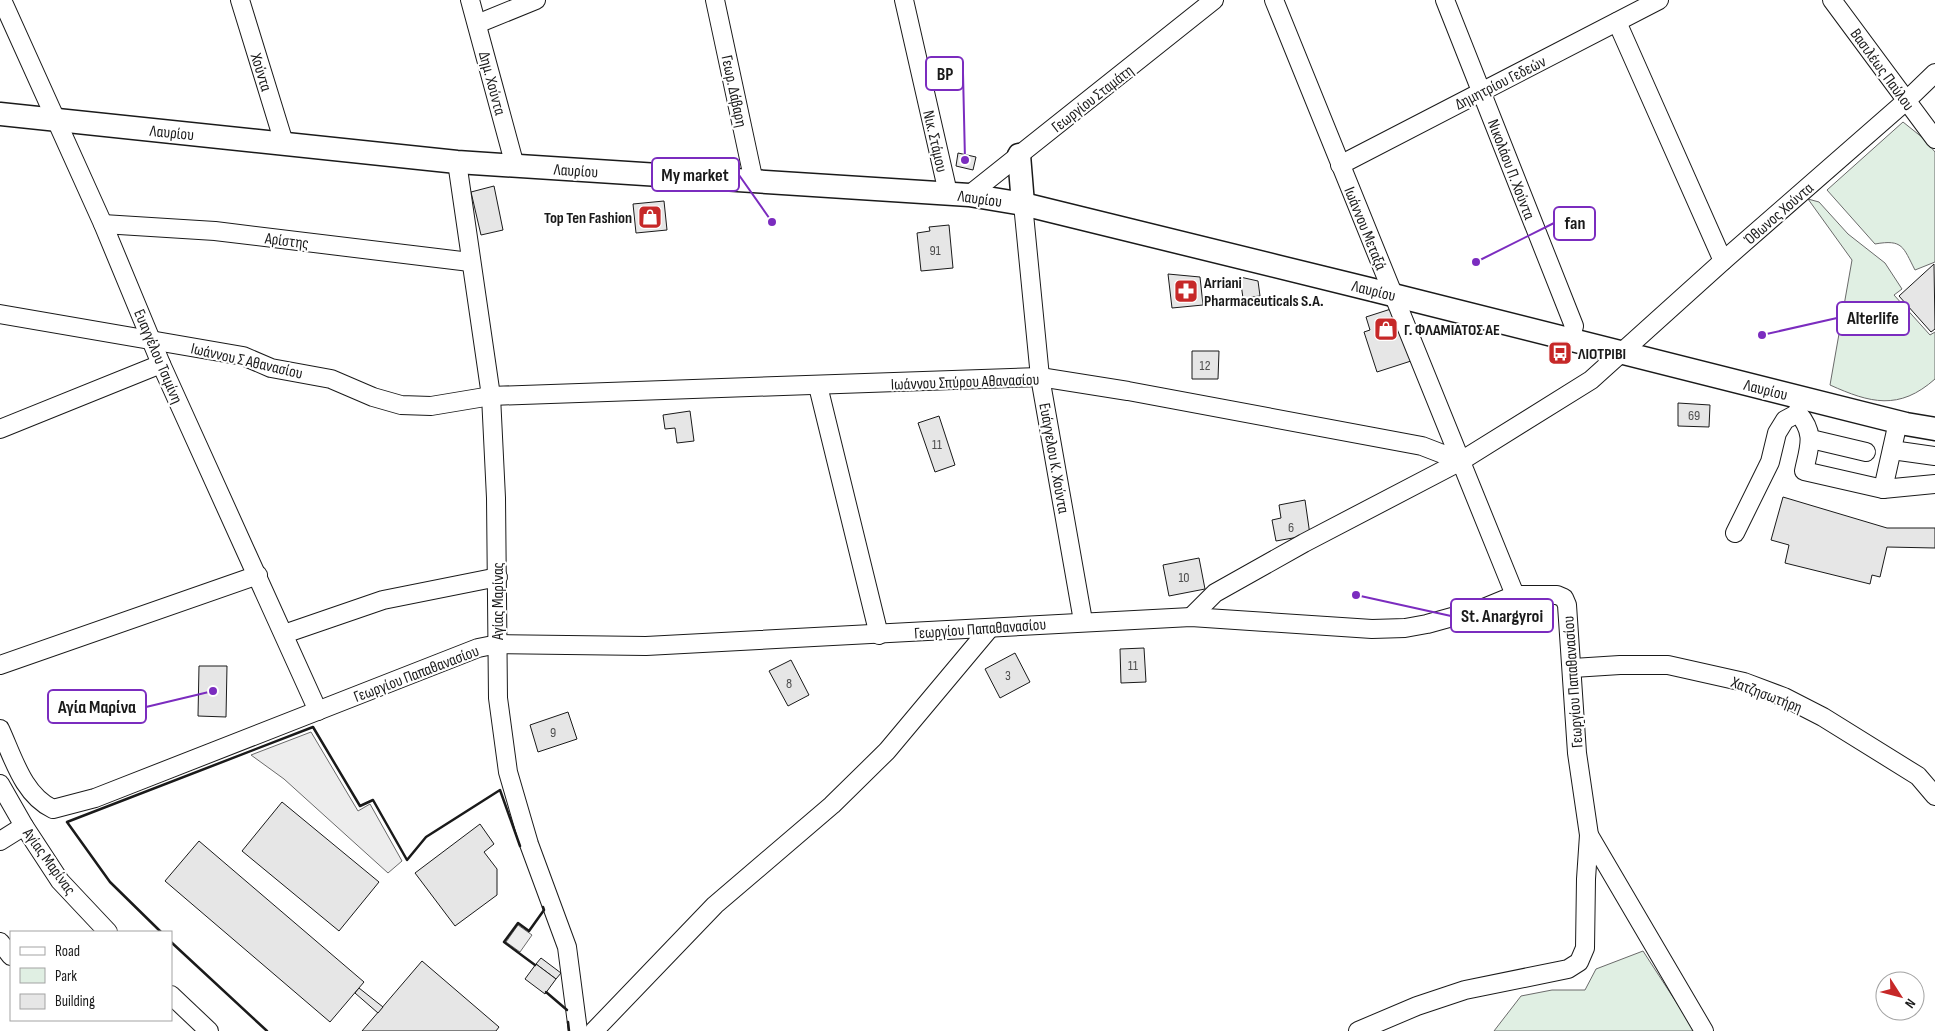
<svg xmlns="http://www.w3.org/2000/svg" width="1935" height="1031" viewBox="0 0 1935 1031" font-family="'Sofia Sans Condensed',sans-serif">
  <style>
    .green { fill: #e0efe3; stroke: #6a6a6a }
    .parking { fill: #ededed; stroke: #6a6a6a }
    .building { fill: #e6e6e6; stroke: #1a1a1a }
    .lines { fill: none; stroke-linecap: round; stroke-linejoin: round }
    .minor-casing { stroke: #1a1a1a; stroke-width: 20 }
    .major-casing { stroke: #1a1a1a; stroke-width: 25 }
    .minor { stroke: #fff; stroke-width: 18 }
    .major { stroke: #fff; stroke-width: 22 }
    .wall { stroke: #1a1a1a; stroke-width: 2.5 }
    .labels { text-anchor: middle; stroke-width: 4; stroke-linejoin: round; paint-order: stroke }
    .number-label { font-size: 14px; fill: #4d4d4d }
    .street-label { font-size: 16px; fill: #1a1a1a; stroke: #fff }
    .poi-label { font-size: 16px; font-weight: bold; fill: #1a1a1a; stroke: #fff; text-anchor: start }
    .leader { fill: none; stroke: #7b2cbf; stroke-width: 2 }
    .callout-dot { fill: #7b2cbf; stroke: #fff; stroke-width: 2 }
    .callout { fill: #fff; stroke: #7b2cbf; stroke-width: 2 }
    .callout-label { font-size: 18px; text-anchor: middle; font-weight: bold; fill: #1a1a1a }
  </style>
  <rect width="100%" height="100%" fill="#fff"/>
  <g class="green">
    <path d="M1903,122L1923,138L1935,152V262L1915,270C1903,247 1903,239 1875,244L1827,190Z"/>
    <path d="M1808,199L1819,202L1848,234L1885,263L1902,289L1894,295L1930,335L1935,332V379C1899,411 1870,403 1830,385L1852,260Z"/>
    <polygon points="1643,951 1695,1031 1494,1031 1521,996 1552,990 1585,990 1596,969"/>
  </g>
  <g class="parking">
    <polygon points="311,732 358,811 370,804 402,861 388,873 284,779 251,755"/>
    <polygon points="518,925 532,935 520,952 506,942"/>
  </g>
  <g class="building">
    <polygon points="958,153 976,157 973,170 956,166"/>
    <polygon points="494,186 503,230 481,235 471,192"/>
    <polygon points="664,201 667,230 636,233 633,204"/>
    <polygon points="949,225 953,268 921,271 917,233 930,231 929,227"/>
    <polygon points="1934,264 1935,329 1931,332 1899,296"/>
    <polygon points="1168,274 1200,277 1203,305 1172,308"/>
    <polygon points="1240,277 1258,281 1260,296 1243,298"/>
    <polygon points="1394,308 1411,361 1377,372 1364,332 1370,330 1366,317"/>
    <polygon points="1192,351 1219,351 1218,379 1192,379"/>
    <polygon points="1678,403 1710,405 1709,427 1678,426"/>
    <polygon points="690,411 694,441 677,443 675,428 665,429 663,415"/>
    <polygon points="939,416 955,465 935,472 918,423"/>
    <polygon points="1783,497 1887,528 1935,528 1935,548 1887,547 1880,577 1872,575 1870,584 1785,563 1789,545 1771,540"/>
    <polygon points="1305,500 1310,535 1276,541 1272,520 1281,518 1279,505"/>
    <polygon points="1199,558 1205,589 1169,596 1163,565"/>
    <polygon points="1144,648 1146,682 1121,683 1120,649"/>
    <polygon points="1015,653 1030,682 1000,698 985,669"/>
    <polygon points="791,660 809,695 788,706 769,671"/>
    <polygon points="199,666 227,666 226,717 198,716"/>
    <polygon points="568,712 577,739 538,752 530,725"/>
    <polygon points="282,802 379,882 339,931 242,851"/>
    <polygon points="480,824 494,844 484,852 497,869 497,895 455,926 415,873"/>
    <polygon points="199,841 364,982 330,1022 165,881"/>
    <polygon points="541,958 561,973 556,979 536,964"/>
    <polygon points="422,961 499,1027 496,1031 362,1031"/>
    <polygon points="536,964 556,979 545,994 525,979"/>
    <polygon points="359,988 383,1007 378,1013 355,993"/>
  </g>
  <g class="lines">
    <g class="minor-casing">
      <g id="minor">
        <polyline points="2,0 103,224 161,364 318,711"/>
        <polyline points="240,0 284,143"/>
        <polyline points="470,0 515,166"/>
        <polyline points="715,0 754,182"/>
        <polyline points="904,0 948,193"/>
        <polyline points="1274,0 1515,595"/>
        <polyline points="1445,0 1574,326 1570,339"/>
        <polyline points="1832,0 1935,139"/>
        <polyline points="1617,22 1723,261"/>
        <polyline points="477,24 536,0"/>
        <polyline points="457,162 491,396 496,498 498,698 508,772 529,844 567,947 578,1031"/>
        <polyline points="1340,165 1659,0"/>
        <polyline points="969,195 1214,0"/>
        <polyline points="1023,204 1040,377 1083,621"/>
        <polyline points="103,224 215,231 470,262"/>
        <polyline points="0,314 243,356 271,368 331,379 373,397 401,405 431,406 491,396 1040,377 1128,391 1422,446 1461,461"/>
        <polyline points="818,386 879,635"/>
        <path d="M1800,397L1798,413C1816,434 1809,447 1804,471L1883,489L1935,484"/>
        <polyline points="0,429 161,364"/>
        <polyline points="1811,439 1866,452"/>
        <polyline points="1892,450 1935,456"/>
        <polyline points="1883,489 1898,422"/>
        <polyline points="1735,533 1770,462 1777,433 1785,420 1798,413"/>
        <polyline points="1191,617 1215,593 1304,543 1461,461 1591,380 1723,261 1906,101 1935,73"/>
        <polyline points="284,634 383,600 498,577"/>
        <polyline points="0,665 258,575"/>
        <polyline points="1573,668 1620,665 1668,665 1744,682 1784,697 1823,717 1918,776 1935,796"/>
        <path d="M0,729C13,757 23,795 53,809L95,798L478,648L498,644L646,646L1191,617L1372,629L1405,628L1427,624L1481,609L1515,595H1557L1564,598L1567,605L1577,753L1589,835L1704,1031"/>
        <polyline points="0,784 24,826 60,881 108,932"/>
        <polyline points="0,841 24,826"/>
        <polyline points="0,942 11,956"/>
        <polyline points="171,995 209,1031"/>
        <polyline points="594,1031 715,905 832,805 887,751 990,628"/>
        <polyline points="1358,1031 1417,1006 1465,990 1568,969 1579,962 1585,948 1586,879 1589,835"/>
      </g>
    </g>
    <g class="major-casing">
      <g id="major">
        <polyline points="0,114 457,162 969,195 1023,204 1373,290 1906,424 1935,429"/>
        <polyline points="1019,155 1023,204"/>
      </g>
    </g>
    <use href="#minor" class="minor"/>
    <use href="#major" class="major"/>
    <g class="wall">
      <polyline points="161,932 110,882 67,822 313,727 360,806 373,800 407,860 426,837 500,790 520,846"/>
      <polyline points="171,942 267,1031"/>
      <polyline points="535,965 504,942 518,923 529,931 544,910 543,907"/>
      <polyline points="546,992 567,1010"/>
      <polyline points="568,1022 569,1031"/>
    </g>
  </g>
  <defs>
    <g id="shop-square" transform="scale(1.25)"><rect x="-9" y="-9" width="18" height="18" rx="4" fill="#c62828" stroke="#fff"/><path d="M-5-2.5h2.3a2.7 3.5 0 0 1 5.4 0H5L5.5 6h-11ZM-1.5-2.5h3a1.5 2.3 0 0 0-3 0Z" fill="#fff"/></g>
    <g id="pharmacy-square" transform="scale(1.25)"><rect x="-9" y="-9" width="18" height="18" rx="4" fill="#c62828" stroke="#fff"/><path d="M-2-6h4v4h4v4h-4v4h-4v-4h-4v-4h4Z" fill="#fff"/></g>
    <g id="bus-square" transform="scale(1.25)"><rect x="-9" y="-9" width="18" height="18" rx="4" fill="#c62828" stroke="#fff"/><path d="M-5-6H5V4H4V6H2V4H-2V6H-4V4H-5ZM-3.5-4V0h7V-4ZM-3.5 1.2v1.5H-2V1.2ZM2 1.2v1.5H3.5V1.2Z" fill="#fff"/></g>
  </defs>
  <g fill-rule="evenodd">
    <use href="#shop-square" x="650" y="217"/>
    <use href="#pharmacy-square" x="1186" y="291"/>
    <use href="#shop-square" x="1386" y="329"/>
    <use href="#bus-square" x="1560" y="353"/>
  </g>
  <g class="labels">
    <g class="number-label">
      <text x="935" y="255">91</text>
      <text x="1205" y="370">12</text>
      <text x="1694" y="420">69</text>
      <text x="937" y="449">11</text>
      <text x="1291" y="532">6</text>
      <text x="1184" y="582">10</text>
      <text x="1133" y="670">11</text>
      <text x="1008" y="680">3</text>
      <text x="789" y="688">8</text>
      <text x="553" y="737">9</text>
    </g>
    <g class="street-label">
      <text transform="translate(1883 69) rotate(54)" y="6">Βασιλέως Παύλου</text>
      <text transform="translate(262 72) rotate(73)" y="6">Χούντα</text>
      <text transform="translate(1500 82) rotate(-27)" y="6">Δημητρίου Γεδεών</text>
      <text transform="translate(493 83) rotate(75)" y="6">Δημ. Χούντα</text>
      <text transform="translate(735 91) rotate(78)" y="6">Γεωρ. Δάβαρη</text>
      <text transform="translate(1092 98) rotate(-38)" y="6">Γεωργίου Σταμάτη</text>
      <text transform="translate(172 132) rotate(6)" y="6">Λαυρίου</text>
      <text transform="translate(936 141) rotate(77)" y="6">Νικ. Στάμου</text>
      <text transform="translate(1512 169) rotate(69)" y="6">Νικολάου Π. Χούντα</text>
      <text transform="translate(576 170) rotate(4)" y="6">Λαυρίου</text>
      <text transform="translate(980 198) rotate(8)" y="6">Λαυρίου</text>
      <text transform="translate(1778 213) rotate(-41)" y="6">Όθωνος Χούντα</text>
      <text transform="translate(1366 228) rotate(68)" y="6">Ιωάννου Μεταξά</text>
      <text transform="translate(287 240) rotate(7)" y="6">Αρίστης</text>
      <text transform="translate(1374 290) rotate(14)" y="6">Λαυρίου</text>
      <text transform="translate(159 356) rotate(67)" y="6">Ευαγγέλου Τσιμίνη</text>
      <text transform="translate(247 360) rotate(13)" y="6">Ιωάννου Σ Αθανασίου</text>
      <text transform="translate(965 381) rotate(-2)" y="6">Ιωάννου Σπύρου Αθανασίου</text>
      <text transform="translate(1766 389) rotate(14)" y="6">Λαυρίου</text>
      <text transform="translate(1055 458) rotate(80)" y="6">Ευάγγελου Κ. Χούντα</text>
      <text transform="translate(497 601) rotate(-90)" y="6">Αγίας Μαρίνας</text>
      <text transform="translate(980 628) rotate(-4)" y="6">Γεωργίου Παπαθανασίου</text>
      <text transform="translate(416 673) rotate(-21)" y="6">Γεωργίου Παπαθανασίου</text>
      <text transform="translate(1572 682) rotate(-94)" y="6">Γεωργίου Παπαθανασίου</text>
      <text transform="translate(1767 694) rotate(21)" y="6">Χατζησωτήρη</text>
      <text transform="translate(50 861) rotate(54)" y="6">Αγίας Μαρίνας</text>
    </g>
    <g class="poi-label">
      <text x="632" y="223" text-anchor="end">Top Ten Fashion</text>
      <text x="1204" y="288">Arriani<tspan x="1204" dy="18">Pharmaceuticals S.A.</tspan></text>
      <text x="1404" y="335">Γ. ΦΛΑΜΙΑΤΟΣ ΑΕ</text>
      <text x="1578" y="359">ΛΙΟΤΡΙΒΙ</text>
    </g>
  </g>
  <path class="leader" d="M965 160L963 73M772 222L739 175M1476 262L1554 223M1762 335L1837 318M1356 595L1451 616M213 691L146 707"/>
  <g class="callout-dot">
    <circle cx="965" cy="160" r="5"/>
    <circle cx="772" cy="222" r="5"/>
    <circle cx="1476" cy="262" r="5"/>
    <circle cx="1762" cy="335" r="5"/>
    <circle cx="1356" cy="595" r="5"/>
    <circle cx="213" cy="691" r="5"/>
  </g>
  <g class="callout">
    <rect x="926" y="57" width="37" height="33" rx="5"/>
    <rect x="652" y="158" width="87" height="33" rx="5"/>
    <rect x="1554" y="207" width="41" height="33" rx="5"/>
    <rect x="1837" y="302" width="72" height="33" rx="5"/>
    <rect x="1451" y="599" width="102" height="33" rx="5"/>
    <rect x="48" y="690" width="98" height="33" rx="5"/>
  </g>
  <g class="callout-label">
    <text x="945" y="80">BP</text>
    <text x="695" y="181">My market</text>
    <text x="1575" y="229">fan</text>
    <text x="1873" y="324">Alterlife</text>
    <text x="1502" y="622">St. Anargyroi</text>
    <text x="97" y="713">Αγία Μαρίνα</text>
  </g>
  <rect x="10" y="931" width="162" height="90" fill="#ffffff" stroke="#a3a3a3"/>
  <rect x="20" y="947" width="25" height="8" fill="#ffffff" stroke="#a3a3a3"/>
  <text x="55" y="956" font-size="15" fill="#1a1a1a">Road</text>
  <rect x="20" y="968" width="25" height="15" fill="#e0efe3" stroke="#a3a3a3"/>
  <text x="55" y="981" font-size="15" fill="#1a1a1a">Park</text>
  <rect x="20" y="994" width="25" height="15" fill="#e6e6e6" stroke="#a3a3a3"/>
  <text x="55" y="1006" font-size="15" fill="#1a1a1a">Building</text>
  <g transform="translate(1900 996) rotate(126)"><circle r="24" fill="#ffffff" stroke="#a3a3a3"/>
  <path d="M0-4L9 19L0 12L-9 19Z" fill="#c62828"/>
  <text y="-8" font-size="14" font-weight="bold" text-anchor="middle" fill="#1a1a1a">N</text>
  </g>
</svg>
